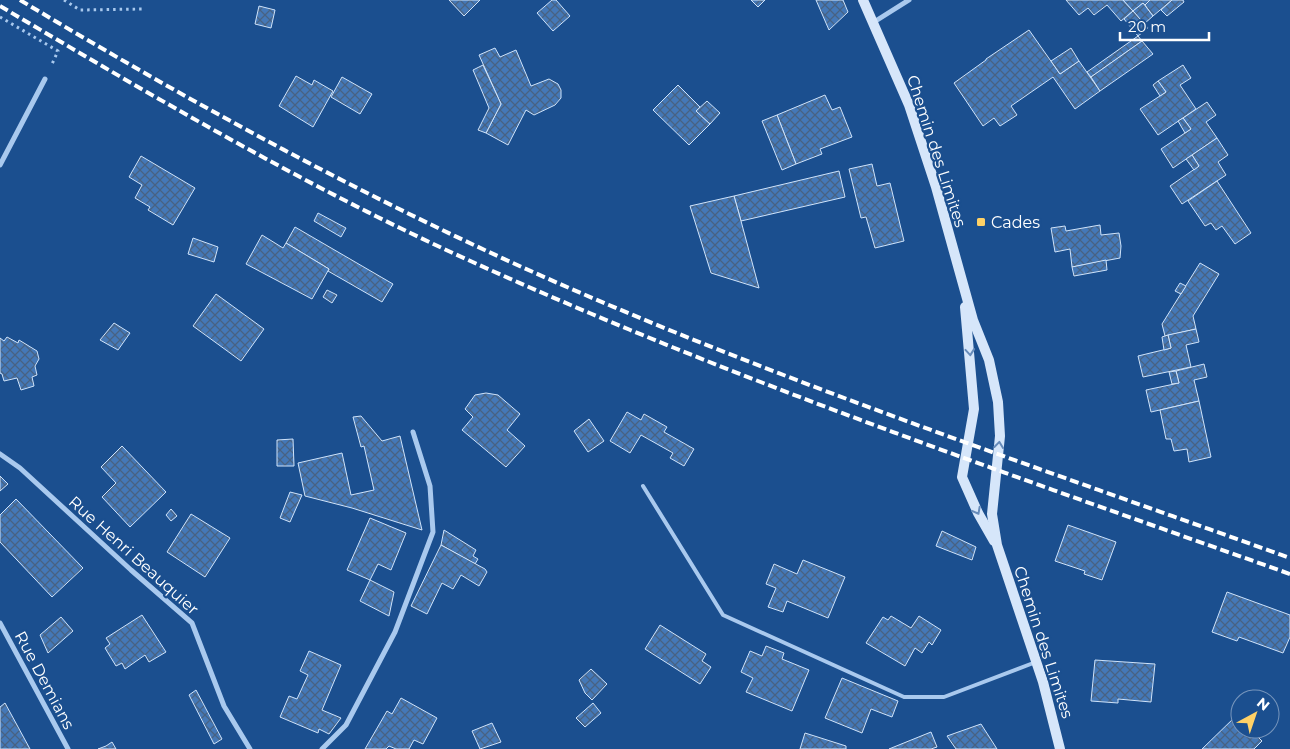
<svg xmlns="http://www.w3.org/2000/svg" width="1290" height="749" viewBox="0 0 1290 749" font-family="Montserrat,sans-serif">
  <style>
    .building { fill: url(#building-cross-hatch); stroke: #cfe3fa }
    .lines { fill: none; stroke-linecap: round; stroke-linejoin: round }
    .path { stroke: #a9c9ee; stroke-width: 3; stroke-dasharray: 2.5 4; stroke-linecap: butt }
    .lane { stroke: #a9c9ee; stroke-width: 4 }
    .street { stroke: #a9c9ee; stroke-width: 5 }
    .secondary { stroke: #d6e6fa; stroke-width: 10 }
    .rail { stroke: #fff; stroke-width: 4; stroke-dasharray: 9 4; stroke-linecap: butt }
    .oneway { stroke: #668bba }
    .poi-dot { fill: #ffd166; stroke: #1b4f8f; stroke-width: 2 }
    .labels { text-anchor: middle; stroke-width: 4.5; stroke-linejoin: round; paint-order: stroke }
    .street-label { font-size: 16px; fill: #fff; stroke: #1b4f8f }
    .poi-label { font-size: 16px; fill: #fff; stroke: #1b4f8f; text-anchor: start }
  </style>
  <defs>
    <pattern id="building-cross-hatch" width="8" height="8" patternUnits="userSpaceOnUse" patternTransform="scale(1.25)"><rect width="8" height="8" fill="#4478b7"/><path d="M0 0l8 8M0 8l8-8" fill="none" stroke="#486282"/></pattern>
  </defs>
  <rect width="100%" height="100%" fill="#1b4f8f"/>
  <g class="building">
    <polygon points="449,0 480,0 464,16"/>
    <polygon points="552,0 556,0 570,16 553,31 537,13"/>
    <polygon points="751,0 765,0 758,7"/>
    <polygon points="816,0 843,0 848,12 829,30"/>
    <polygon points="1066,0 1123,0 1133,11 1121,21 1107,5 1094,15 1088,8 1079,15"/>
    <polygon points="1123,0 1150,0 1145,5 1143,3 1133,11"/>
    <polygon points="1150,0 1172,0 1153,16 1145,5"/>
    <polygon points="1172,0 1183,0 1184,2 1167,16 1161,10"/>
    <polygon points="1143,3 1153,16 1144,24 1133,11"/>
    <polygon points="259,6 275,10 271,28 255,24"/>
    <polygon points="1133,11 1148,28 1138,36 1124,19"/>
    <polygon points="1029,30 1060,74 1079,61 1100,91 1075,109 1053,77 1011,106 1017,115 1000,126 994,118 983,126 954,83 986,60 986,59"/>
    <polygon points="1138,36 1142,41 1091,77 1087,72"/>
    <polygon points="1142,41 1153,54 1100,91 1091,77"/>
    <polygon points="495,48 500,57 516,50 531,86 549,79 558,84 561,90 561,98 555,105 534,115 526,110 508,145 486,133 501,104 479,55"/>
    <polygon points="1071,48 1079,61 1060,74 1051,61"/>
    <polygon points="483,65 501,104 486,133 478,130 489,108 473,70"/>
    <polygon points="1183,65 1191,78 1180,85 1196,109 1158,135 1140,109 1166,92 1158,81"/>
    <polygon points="296,76 312,85 314,80 333,91 313,127 279,106"/>
    <polygon points="342,77 372,94 360,114 331,97"/>
    <polygon points="1158,81 1166,92 1160,96 1153,85"/>
    <polygon points="678,85 700,107 696,111 710,124 689,145 653,110"/>
    <polygon points="825,95 832,110 840,107 852,137 820,149 822,154 796,164 777,115"/>
    <polygon points="707,101 720,113 710,124 696,111"/>
    <polygon points="1207,102 1216,115 1206,122 1217,138 1173,168 1161,149 1191,129 1183,118"/>
    <polygon points="777,115 796,164 782,170 762,121"/>
    <polygon points="1183,118 1191,129 1185,133 1178,121"/>
    <polygon points="1217,138 1228,155 1218,162 1226,175 1182,204 1170,186 1199,166 1192,155"/>
    <polygon points="1192,155 1199,166 1194,170 1186,159"/>
    <polygon points="141,156 195,188 173,225 148,210 150,207 135,198 142,185 129,177"/>
    <polygon points="872,164 877,186 890,183 904,241 875,248 866,217 861,218 849,169"/>
    <polygon points="839,171 845,197 741,221 734,196"/>
    <polygon points="1217,181 1251,233 1235,244 1222,226 1216,230 1211,223 1205,226 1188,201"/>
    <polygon points="734,196 741,221 759,288 711,273 690,206"/>
    <polygon points="318,213 346,228 341,237 314,221"/>
    <polygon points="1100,225 1101,235 1119,233 1121,246 1120,258 1072,267 1070,249 1055,252 1051,228 1065,226 1066,231"/>
    <polygon points="295,227 393,284 382,302 328,271 329,269 286,243"/>
    <polygon points="262,235 283,248 286,243 329,269 312,299 246,264"/>
    <polygon points="193,238 218,247 214,262 188,254"/>
    <polygon points="1106,260 1107,270 1074,276 1072,267"/>
    <polygon points="1200,263 1219,274 1193,316 1196,329 1165,336 1162,324"/>
    <polygon points="1180,283 1186,286 1181,294 1175,291"/>
    <polygon points="327,290 337,295 332,303 323,297"/>
    <polygon points="216,294 264,329 241,361 193,326"/>
    <polygon points="114,323 130,333 118,350 100,340"/>
    <polygon points="1196,329 1199,342 1186,345 1191,367 1143,377 1138,356 1171,348 1168,335"/>
    <polygon points="1168,335 1171,348 1164,350 1162,337"/>
    <polygon points="7,337 18,343 19,340 37,351 39,359 35,366 37,375 32,377 34,386 21,390 17,378 4,381 2,374 0,373 0,338 4,341"/>
    <polygon points="1204,364 1207,377 1194,380 1199,401 1151,412 1146,390 1179,383 1176,371"/>
    <polygon points="1176,371 1179,383 1172,384 1169,372"/>
    <polygon points="486,393 498,395 520,414 507,430 525,446 506,467 462,430 473,417 465,409 475,395"/>
    <polygon points="1199,401 1211,457 1189,462 1187,449 1174,451 1171,439 1166,439 1160,410"/>
    <polygon points="627,412 641,420 644,414 667,427 664,432 694,449 684,466 670,458 673,453 641,435 630,453 610,441"/>
    <polygon points="361,416 382,441 400,436 422,530 352,508 305,496 298,463 342,453 351,495 374,490 364,446 361,447 353,417"/>
    <polygon points="589,419 604,441 588,452 574,431"/>
    <polygon points="293,439 294,466 277,466 277,440"/>
    <polygon points="122,446 166,492 130,527 102,497 116,483 101,467"/>
    <polygon points="0,476 8,484 0,491"/>
    <polygon points="290,492 302,495 290,522 280,518"/>
    <polygon points="16,499 83,568 52,597 0,542 0,515"/>
    <polygon points="171,509 177,516 171,521 166,515"/>
    <polygon points="191,514 230,538 205,577 167,552"/>
    <polygon points="370,518 406,533 391,570 378,564 370,580 347,570"/>
    <polygon points="1068,525 1116,542 1102,580 1084,574 1085,571 1055,561"/>
    <polygon points="444,530 476,550 473,556 478,559 475,564 441,545"/>
    <polygon points="942,531 976,547 972,560 936,546"/>
    <polygon points="441,545 485,569 487,572 479,586 461,575 453,589 442,583 427,614 411,606"/>
    <polygon points="803,560 845,577 828,618 787,601 783,612 768,607 776,588 766,584 774,564 797,574"/>
    <polygon points="370,580 394,592 389,616 360,601"/>
    <polygon points="1227,592 1290,615 1290,637 1283,653 1239,637 1237,641 1212,632"/>
    <polygon points="142,615 166,652 149,662 145,655 125,669 122,663 116,666 105,648 110,644 106,638"/>
    <polygon points="891,616 911,628 919,616 941,630 932,645 929,642 922,653 915,648 905,666 866,643 883,617 888,620"/>
    <polygon points="61,617 73,631 48,653 40,635"/>
    <polygon points="660,625 706,654 702,661 711,667 700,684 645,649"/>
    <polygon points="766,646 784,653 782,659 809,670 792,711 746,692 753,678 741,672 750,651 762,656"/>
    <polygon points="309,651 341,665 322,710 341,718 329,734 319,729 318,733 280,717 289,696 297,699 308,675 300,671"/>
    <polygon points="1095,660 1155,664 1151,702 1118,699 1118,703 1091,701"/>
    <polygon points="591,669 607,684 592,700 585,693 579,680"/>
    <polygon points="842,678 898,701 892,717 871,709 862,733 825,718"/>
    <polygon points="196,690 222,739 214,744 189,695"/>
    <polygon points="401,698 437,718 423,744 414,740 409,749 396,749 389,746 386,749 365,749 387,711 392,714"/>
    <polygon points="5,703 30,749 0,749 0,707"/>
    <polygon points="593,703 601,713 585,727 576,718"/>
    <polygon points="1236,716 1240,720 1240,729 1250,729 1262,741 1254,749 1202,749"/>
    <polygon points="492,723 501,742 480,749 472,731"/>
    <polygon points="981,724 997,749 956,749 947,736"/>
    <polygon points="931,732 937,747 931,749 889,749"/>
    <polygon points="805,733 846,746 846,749 800,749"/>
    <polygon points="112,742 116,749 98,749 106,746"/>
  </g>
  <g class="lines">
    <g class="path">
      <polyline points="64,0 80,10 143,9"/>
      <polyline points="0,17 58,51 52,64"/>
    </g>
    <polyline class="lane" points="643,486 723,615 904,697 944,697 1036,662"/>
    <g class="street">
      <polyline points="874,22 909,0"/>
      <polyline points="0,165 45,79"/>
      <polyline points="0,454 20,468 131,570 192,623 224,706 250,749"/>
      <polyline points="0,623 68,749"/>
      <polyline points="322,749 346,725 395,632 433,532 430,486 413,432"/>
    </g>
    <g class="secondary">
      <polyline points="863,0 909,105 936,187 973,320 989,360 998,402 1000,436 992,514 997,545 1043,682 1060,749"/>
      <polyline points="965,307 974,409 962,477 978,513 994,541"/>
    </g>
    <g class="rail">
      <path d="M20,0C210,114 404,219 609,305C832,399 1062,476 1290,558"/>
      <path d="M0,6C149,94 298,182 455,254C726,378 1009,474 1290,574"/>
    </g>
  </g>
  <defs><path id="oneway-chevron" d="M-2-3.5L2.5 0L-2 3.5" fill="none" stroke-width="1.6" stroke-linecap="round" stroke-linejoin="round" transform="scale(1.25)"/></defs>
  <g class="oneway">
    <use href="#oneway-chevron" transform="translate(970 352) rotate(85)"/>
    <use href="#oneway-chevron" transform="translate(999 445) rotate(-83)"/>
    <use href="#oneway-chevron" transform="translate(977 511) rotate(62)"/>
  </g>
  <rect class="poi-dot" x="976" y="217" width="10" height="10" rx="2.5"/>
  <g class="labels">
    <g class="street-label">
      <text transform="translate(937 151) rotate(72)" y="6">Chemin des Limites</text>
      <text transform="translate(134 555) rotate(42)" y="6">Rue Henri Beauquier</text>
      <text transform="translate(1044 642) rotate(72)" y="6">Chemin des Limites</text>
      <text transform="translate(45 680) rotate(62)" y="6">Rue Demians</text>
    </g>
    <g class="poi-label">
      <text x="991" y="228">Cades</text>
    </g>
  </g>
  <g transform="translate(1255 714) rotate(40)"><circle r="24" fill="#1b4f8f" stroke="#7695bc"/>
  <path d="M0-4L9 19L0 12L-9 19Z" fill="#ffd166"/>
  <text y="-8" font-size="14" font-weight="bold" text-anchor="middle" fill="#ffffff">N</text>
  </g>
  <path d="M1120 32v8h89v-8" fill="none" stroke="#ffffff" stroke-width="2.5"/>
  <text x="1128" y="32" font-size="15" fill="#ffffff" stroke="#1b4f8f" stroke-width="4" paint-order="stroke">20 m</text>
</svg>
